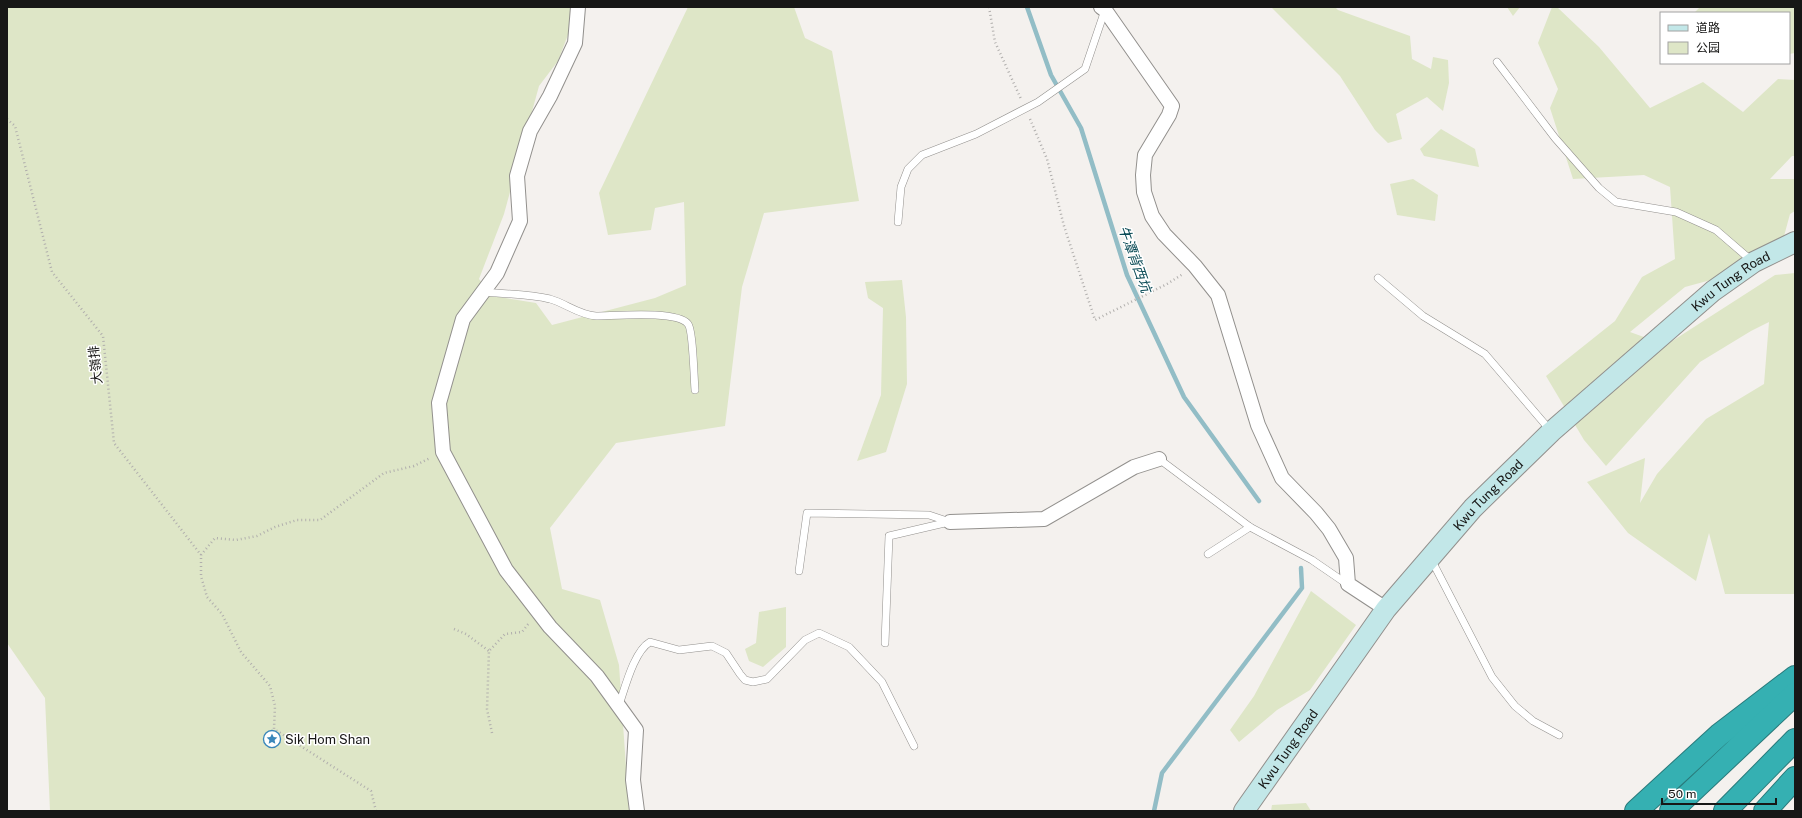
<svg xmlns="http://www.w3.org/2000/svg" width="1802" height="818" viewBox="0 0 1802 818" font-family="'Public Sans','Noto Sans SC',sans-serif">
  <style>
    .green { fill: #dee6c7 }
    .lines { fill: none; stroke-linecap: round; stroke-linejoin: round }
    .stream { stroke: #92bdc6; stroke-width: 4.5 }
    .lane-casing { stroke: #92908d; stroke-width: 8 }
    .street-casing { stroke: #92908d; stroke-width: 16 }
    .secondary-casing { stroke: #92908d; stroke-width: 22 }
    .highway-casing { stroke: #2a7a7b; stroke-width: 24 }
    .path { stroke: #b1afad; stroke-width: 2.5; stroke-dasharray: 1 3; stroke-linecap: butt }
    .lane { stroke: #fff; stroke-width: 7 }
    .street { stroke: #fff; stroke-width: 14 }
    .secondary { stroke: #c2e7e8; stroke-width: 20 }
    .highway { stroke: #35b0b2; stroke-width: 22 }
    .labels { text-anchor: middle; stroke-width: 3; stroke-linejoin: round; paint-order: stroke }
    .street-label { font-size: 13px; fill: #171716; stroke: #fff }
    .poi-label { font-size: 13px; fill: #171716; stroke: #fff; text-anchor: start }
    .water-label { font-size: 14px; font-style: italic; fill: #0b4b56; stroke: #fff }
  </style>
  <rect width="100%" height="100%" fill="#f4f1ee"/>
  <g class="green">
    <polygon points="7,7 572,7 571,27 558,61 539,86 504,214 479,279 492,296 536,303 552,325 655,298 686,285 684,202 655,208 651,230 608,235 599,193 688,7 794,7 805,38 832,51 859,201 764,213 742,287 725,426 616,443 550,528 562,589 600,600 619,665 629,811 50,811 45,698 7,643"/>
    <polygon points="1271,7 1335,7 1338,10 1410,36 1412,59 1431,69 1433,57 1448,60 1449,83 1443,111 1427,97 1396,114 1402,139 1388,143 1375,130 1340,76"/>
    <polygon points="1507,7 1520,7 1513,16"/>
    <polygon points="1552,7 1557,7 1599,47 1650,108 1703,82 1743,112 1778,79 1795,80 1795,156 1792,156 1770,179 1795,179 1795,211 1790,214 1777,262 1685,287 1630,332 1666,345 1775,275 1795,273 1795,594 1725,594 1709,533 1696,581 1628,533 1587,482 1645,458 1640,503 1657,474 1706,419 1764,384 1769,322 1751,331 1700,362 1606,466 1584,440 1546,376 1615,321 1642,277 1675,259 1670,187 1644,175 1573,179 1550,108 1558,89 1538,43"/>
    <polygon points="1700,7 1795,7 1795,53 1789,54 1789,13 1694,13"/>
    <polygon points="1441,129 1475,149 1479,167 1424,156 1420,149"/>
    <polygon points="1413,179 1438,195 1435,221 1397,215 1390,184"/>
    <polygon points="902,280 906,317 907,384 886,452 857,461 881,395 883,308 868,298 865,282"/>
    <polygon points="1311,591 1356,625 1310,690 1277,710 1239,742 1230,730 1254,696"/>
    <polygon points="786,607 786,647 763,667 749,661 745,649 756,643 759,612"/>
    <polygon points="1306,803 1311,811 1271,811 1272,805"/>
  </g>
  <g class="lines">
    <g class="stream">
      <polyline points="1027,7 1051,75 1081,128 1127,275 1184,397 1259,501"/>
      <polyline points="1154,811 1162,773 1302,588 1301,568"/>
    </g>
    <g class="lane-casing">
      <g id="lane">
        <polyline points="1497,62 1555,138 1599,188 1616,202 1676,212 1716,230 1752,261"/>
        <polyline points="898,222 901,187 908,169 922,155 976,134 1038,102 1085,69 1105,10"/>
        <polyline points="1378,278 1423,316 1485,354 1550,430"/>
        <path d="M483,292C505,294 529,294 550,299C565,303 579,315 596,316C614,316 677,310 688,324C693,330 694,379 695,390"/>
        <polyline points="1159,459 1250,527 1312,560 1347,584"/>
        <polyline points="1208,554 1250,527"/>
        <polyline points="1431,559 1492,677 1515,706 1533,721 1559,735"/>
        <polyline points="799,571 807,513 929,515 950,522"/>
        <polyline points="885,643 889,536 949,522"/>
        <path d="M619,705C625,688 634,651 650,642L679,650L712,646L726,653L740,674L745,680L753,682L767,679L805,640L819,633L849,647L882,682L914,746"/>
      </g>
    </g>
    <g class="street-casing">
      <g id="street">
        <polyline points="578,7 575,43 550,96 530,131 517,176 520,221 497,273 463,319 439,403 443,452 506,570 550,627 597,676 636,730 633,780 637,811"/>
        <polyline points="1101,7 1105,10 1172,106 1169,115 1145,155 1143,175 1144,192 1152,216 1164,234 1195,266 1218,295 1258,425 1282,478 1316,513 1329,529 1346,558 1348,584 1386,609"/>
        <polyline points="950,522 1044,519 1134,467 1159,459"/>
      </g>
    </g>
    <g class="secondary-casing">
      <g id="secondary">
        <path id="s1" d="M1244,811L1386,609L1473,508L1551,432L1713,291L1754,262L1795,242"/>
      </g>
    </g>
    <g class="highway-casing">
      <g id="highway">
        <polyline points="1636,811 1719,735 1795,677"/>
        <polyline points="1671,811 1795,694"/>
        <polyline points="1725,811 1795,740"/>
        <polyline points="1765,811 1795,778"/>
      </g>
    </g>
    <g class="path">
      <polyline points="989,7 995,42 1021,99"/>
      <polyline points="7,119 15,126 52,272 103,336 114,443 201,555"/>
      <polyline points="1030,119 1047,159 1064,226 1095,320 1167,284 1183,274"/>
      <polyline points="454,629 466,634 489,651"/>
      <polyline points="492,733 487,709 489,651 505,634 522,632 529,623"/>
      <polyline points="376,811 371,791 274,729 275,706 270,686 241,652 222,614 207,597 201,576 201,555 215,538 236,540 257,536 275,527 297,520 320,520 384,473 414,466 430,458"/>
    </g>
    <use href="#lane" class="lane"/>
    <use href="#street" class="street"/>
    <use href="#secondary" class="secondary"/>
    <use href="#highway" class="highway"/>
  </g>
  <defs>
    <g id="sight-ring" transform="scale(0.9)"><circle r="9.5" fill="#fff" stroke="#3a87ba" stroke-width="1.5"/><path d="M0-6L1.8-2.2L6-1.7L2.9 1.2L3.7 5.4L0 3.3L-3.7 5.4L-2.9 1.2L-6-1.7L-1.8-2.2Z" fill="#3a87ba"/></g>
  </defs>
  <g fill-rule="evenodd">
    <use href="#sight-ring" x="272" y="739"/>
  </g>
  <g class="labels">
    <g class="street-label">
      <text dy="5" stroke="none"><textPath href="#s1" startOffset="724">Kwu Tung Road</textPath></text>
      <text transform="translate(95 365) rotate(-96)" y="5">大嶺排</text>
      <text dy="5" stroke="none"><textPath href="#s1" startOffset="400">Kwu Tung Road</textPath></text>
      <text dy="5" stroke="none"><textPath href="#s1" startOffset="76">Kwu Tung Road</textPath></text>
    </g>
    <g class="poi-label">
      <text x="285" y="744">Sik Hom Shan</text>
    </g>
    <g class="water-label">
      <text transform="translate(1135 259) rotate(70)" y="5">牛潭背西坑</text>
    </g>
  </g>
  <rect width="1802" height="818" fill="none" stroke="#171716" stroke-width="16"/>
  <rect x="1660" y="12" width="130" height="52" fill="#ffffff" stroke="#a2a2a2"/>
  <rect x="1668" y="25" width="20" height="6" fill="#c2e7e8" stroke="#a2a2a2"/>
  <text x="1696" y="32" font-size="12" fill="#171716">道路</text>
  <rect x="1668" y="42" width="20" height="12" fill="#dee6c7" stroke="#a2a2a2"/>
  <text x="1696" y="52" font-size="12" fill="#171716">公园</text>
  <path d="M1662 798v6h114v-6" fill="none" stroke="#171716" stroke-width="2"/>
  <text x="1668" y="798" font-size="12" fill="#171716" stroke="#ffffff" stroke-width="3" paint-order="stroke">50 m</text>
</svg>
